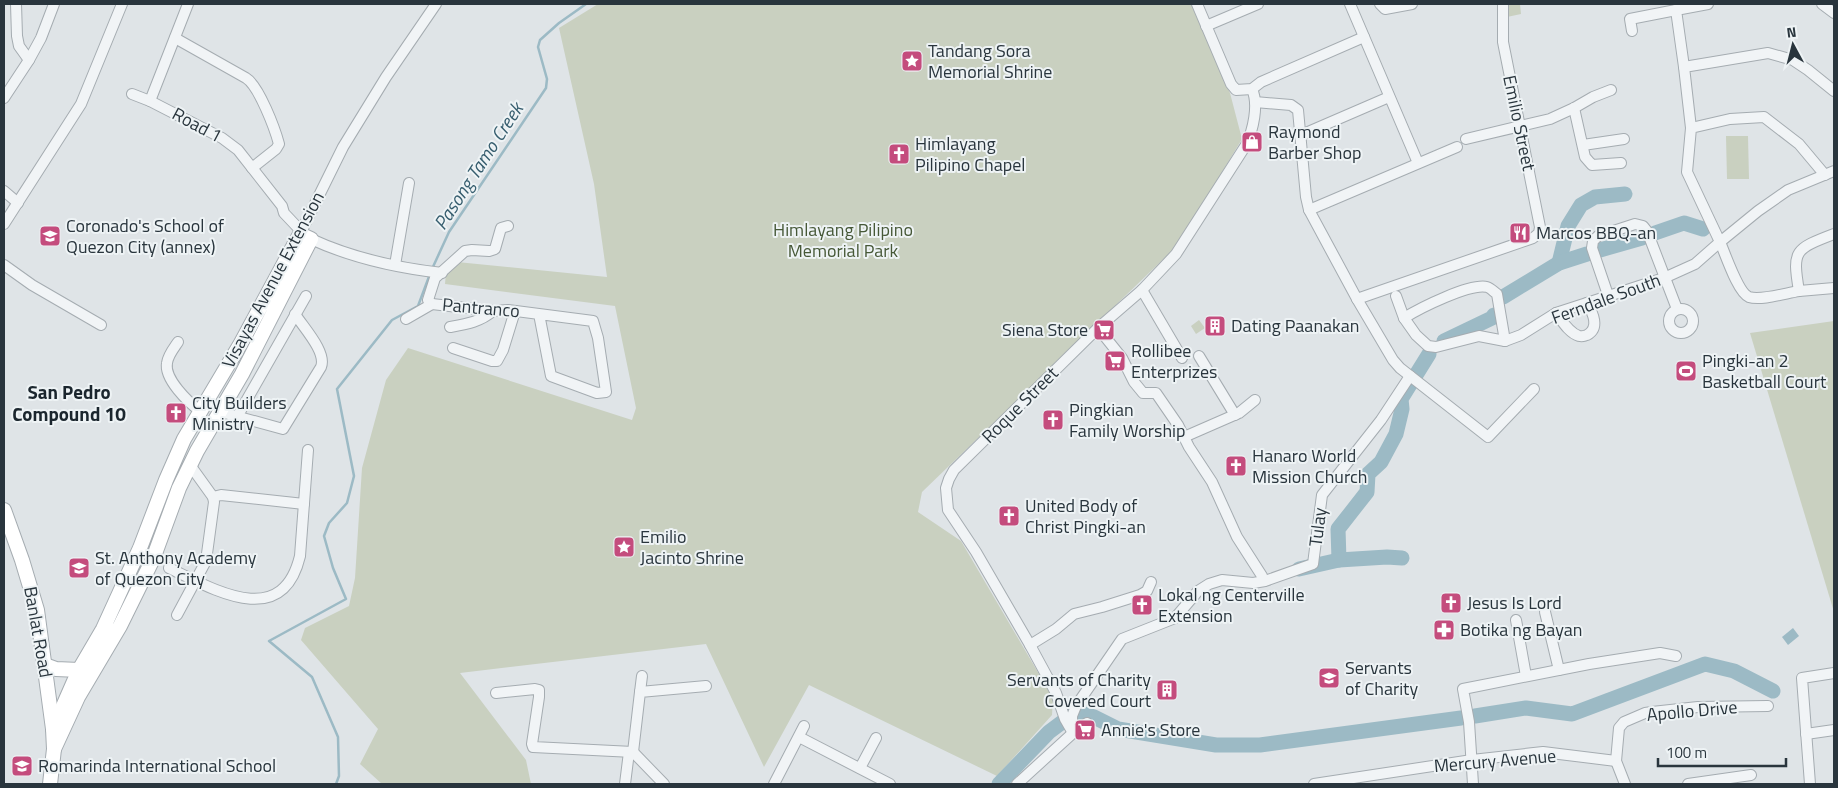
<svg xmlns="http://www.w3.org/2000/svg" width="1838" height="788" viewBox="0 0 1838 788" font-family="'Titillium Web',sans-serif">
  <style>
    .green { fill: #c9d0c0 }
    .water { fill: #9cbac5 }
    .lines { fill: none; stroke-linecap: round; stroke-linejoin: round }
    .stream { stroke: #9cbac5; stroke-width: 2.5 }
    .river { stroke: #9cbac5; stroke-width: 15 }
    .street-casing { stroke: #a5acb1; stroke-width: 12 }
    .secondary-casing { stroke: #a5acb1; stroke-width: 16 }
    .street { stroke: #f1f4f6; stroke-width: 10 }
    .secondary { stroke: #fff; stroke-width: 14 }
    .labels { text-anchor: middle; stroke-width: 4; stroke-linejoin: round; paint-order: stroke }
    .poi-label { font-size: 18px; fill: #29353d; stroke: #eef3f5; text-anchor: start }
    .street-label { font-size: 18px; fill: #29353d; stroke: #eef3f5 }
    .park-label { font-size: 18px; fill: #465837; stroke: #eef3f5 }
    .water-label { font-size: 19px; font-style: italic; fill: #365d6e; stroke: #eef3f5 }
    .neighbourhood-label { font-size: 19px; font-weight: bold; fill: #1b262e; stroke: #eef3f5 }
  </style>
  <rect width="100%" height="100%" fill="#dfe4e7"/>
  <g class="green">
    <polygon points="598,4 1191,4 1230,93 1242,139 1178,245 922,492 918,512 961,541 1053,698 1052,715 997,776 809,685 764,767 706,644 460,673 526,760 531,784 382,784 360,764 378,729 301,640 305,628 349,606 355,578 362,468 386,380 408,348 632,420 636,408 615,306 445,284 447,261 607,277 594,184 559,28"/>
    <polygon points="1505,4 1520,4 1521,14 1507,17"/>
    <polygon points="1726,136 1748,136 1749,179 1727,179"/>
    <polygon points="1199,320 1205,328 1196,334 1191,326"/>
    <polygon points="1834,321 1834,612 1750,333"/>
  </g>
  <polygon class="water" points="1793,628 1799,636 1788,645 1782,637"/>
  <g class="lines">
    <g class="stream">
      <polyline points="432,269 449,232 546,88 547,79 538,47 540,40 559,23 586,4"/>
      <polyline points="336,784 339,776 338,737 312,677 269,641 346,599 333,568 324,536 329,523 347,503 354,476 337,389 392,320 418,306 430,274"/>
    </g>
    <g class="river">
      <polyline points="1655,233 1684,223 1703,229"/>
      <polyline points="1600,250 1642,238"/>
      <polyline points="1559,263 1568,226 1581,205 1595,197 1625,194"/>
      <polyline points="1503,297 1559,263 1587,254"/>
      <polyline points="1444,341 1492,318 1494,315"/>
      <polyline points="1402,558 1387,557 1339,560 1338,529 1367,492 1368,474 1381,462 1396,434 1402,409 1401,399 1429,354"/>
      <polyline points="1299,569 1339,560"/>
      <polyline points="1077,712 1094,717 1118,729 1216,745 1260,745 1461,718"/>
      <polyline points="1475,716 1526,708 1572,714 1705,664 1734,671 1773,691"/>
      <polyline points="999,784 1049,732 1077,711"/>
    </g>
    <g class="street-casing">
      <g id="street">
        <polyline points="16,4 17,36 19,46 29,60"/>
        <polyline points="1197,4 1231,84 1236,90 1252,89 1261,82 1364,37"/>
        <polyline points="1350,4 1418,163"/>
        <polyline points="1380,4 1385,9 1412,4"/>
        <polyline points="1822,4 1834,13"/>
        <polyline points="1206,26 1258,4"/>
        <polyline points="1632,31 1630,19 1676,10"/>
        <path d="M175,38L246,78C259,86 275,129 279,144L276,149L252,168"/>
        <polyline points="1684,67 1676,10 1708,4"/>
        <polyline points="132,94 150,101 222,138 238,150 282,206 284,213 301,231"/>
        <polyline points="4,98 29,60 41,38 54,4"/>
        <polyline points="150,101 188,4"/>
        <polyline points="1255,102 1291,105 1298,110 1306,197 1309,210 1357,299 1393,360 1400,368 1488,437 1534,389"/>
        <polyline points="1574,108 1585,157 1592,165 1621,163"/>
        <polyline points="1691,128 1684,67 1768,53 1793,60 1808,70 1834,91"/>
        <polyline points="1301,135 1389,97"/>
        <polyline points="1466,139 1550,119 1574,108 1593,97 1611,90"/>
        <polyline points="1583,145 1624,139"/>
        <path d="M1834,171L1788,190L1758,211L1720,242C1725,253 1738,293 1749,297C1761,301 1786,293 1799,291C1792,250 1795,249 1834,234"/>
        <polyline points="4,191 18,203"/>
        <polyline points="1309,210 1457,147"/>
        <polyline points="4,224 81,104 122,4"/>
        <polyline points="508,226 501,228 495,249 489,251 472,250 465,251 435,278 428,300 432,304 493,311 508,310 593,321 598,338 606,392 597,393 551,376 539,314"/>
        <polyline points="300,234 343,147 386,77 436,4"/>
        <path d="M311,239C352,258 398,268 442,273"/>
        <polyline points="4,265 32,285 101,325"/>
        <polyline points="395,265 409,183"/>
        <polyline points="1142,290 1182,358"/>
        <polyline points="1799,291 1834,288"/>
        <polyline points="1608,295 1592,248 1593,241 1598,236 1635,224 1643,226 1647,231 1677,309"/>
        <polyline points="1396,296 1404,318 1416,335 1428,346 1436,347 1479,336 1505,341 1521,335 1556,313 1664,278 1695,264 1720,242 1687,172 1691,128 1730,119 1764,117 1799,144 1825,175"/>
        <polyline points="1357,299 1533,238 1539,233 1540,227 1503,42 1503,4"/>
        <circle cx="1681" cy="321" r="12"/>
        <path d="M1556,313C1562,321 1569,333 1579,336C1583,337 1583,336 1587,335C1600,328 1593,313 1587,303"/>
        <path d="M1404,318C1420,308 1470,283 1487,287C1491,288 1494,292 1497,294L1505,341"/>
        <polyline points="406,319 432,304"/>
        <path d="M450,327C467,324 480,322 493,311"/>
        <polyline points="1098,328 1122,358 1134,382 1143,393 1156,393 1178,425 1189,447 1212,482 1237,537 1262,576"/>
        <path d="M178,342C174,348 168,355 167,363C164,379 188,402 200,411"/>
        <polyline points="453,348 492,361 497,361 503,350 515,311"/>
        <polyline points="1199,356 1235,415"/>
        <path d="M221,412L283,429L321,367C327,352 303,327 295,314"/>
        <polyline points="237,417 306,296"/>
        <polyline points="1184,437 1239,413 1255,400"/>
        <polyline points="213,497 221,495 304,504"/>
        <path d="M169,568C213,589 282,631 300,556L308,450"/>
        <polyline points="1545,612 1559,670"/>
        <polyline points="177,615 206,561 214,502 213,497 190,465"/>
        <polyline points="1516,620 1526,676"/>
        <polyline points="1030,645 1056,629 1074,614 1102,607 1140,595 1147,591 1151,582"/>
        <polyline points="640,692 642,676"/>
        <polyline points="496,693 535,689 539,690 539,697 532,744 533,747 633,752 664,784"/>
        <polyline points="1072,731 1072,716 1076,706 1122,639 1175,618 1198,591 1209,584 1222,580 1253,583 1265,581 1313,564 1322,495 1381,420 1410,376"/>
        <path d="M1073,733L1065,719L1056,693L1030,645L976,552L948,510L946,488L949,479L954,470L1098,328L1142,290L1176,254L1246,145C1253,130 1259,105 1252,89"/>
        <polyline points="1806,734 1834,730"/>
        <polyline points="799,737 890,784"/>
        <polyline points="633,752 640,692 706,686"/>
        <polyline points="860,768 876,738"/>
        <polyline points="625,784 629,752"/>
        <polyline points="774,784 804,726"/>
        <polyline points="1017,784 1073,733 1087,723"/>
        <polyline points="1314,784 1472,760 1543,752 1616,761"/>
        <polyline points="1473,784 1469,722 1463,689 1589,664 1660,653 1676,656"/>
        <polyline points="1625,784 1616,761 1619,728 1624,722 1645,713 1652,712 1698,707 1768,706"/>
        <polyline points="1688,784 1751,775"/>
        <polyline points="1810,784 1802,678 1834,673"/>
      </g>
    </g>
    <g class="secondary-casing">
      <g id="secondary">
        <polyline points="4,510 22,560 37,610 53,729 54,749 50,784"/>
        <polyline points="45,665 56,669 79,670"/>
        <polyline points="53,729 79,670 103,629 140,548 166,480 184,439 241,343 300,234 311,239 242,374 197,451 179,488 153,559 120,626 78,697 54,749"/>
      </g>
    </g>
    <use href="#street" class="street"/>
    <use href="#secondary" class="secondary"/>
  </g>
  <defs>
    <g id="sight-square" transform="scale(1.125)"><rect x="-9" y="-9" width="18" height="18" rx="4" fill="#c44c7d" stroke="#eef3f5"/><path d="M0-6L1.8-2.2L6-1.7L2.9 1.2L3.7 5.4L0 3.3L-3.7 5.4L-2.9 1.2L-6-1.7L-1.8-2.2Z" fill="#fff"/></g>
    <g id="shop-square" transform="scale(1.125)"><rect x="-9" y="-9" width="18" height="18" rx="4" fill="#c44c7d" stroke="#eef3f5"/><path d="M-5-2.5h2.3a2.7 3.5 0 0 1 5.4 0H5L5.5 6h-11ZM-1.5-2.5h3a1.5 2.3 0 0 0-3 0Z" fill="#fff"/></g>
    <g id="church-square" transform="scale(1.125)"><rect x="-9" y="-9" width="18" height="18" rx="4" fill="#c44c7d" stroke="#eef3f5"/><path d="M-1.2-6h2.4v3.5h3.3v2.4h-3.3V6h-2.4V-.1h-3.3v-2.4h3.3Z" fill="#fff"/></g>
    <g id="restaurant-square" transform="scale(1.125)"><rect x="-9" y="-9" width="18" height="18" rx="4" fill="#c44c7d" stroke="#eef3f5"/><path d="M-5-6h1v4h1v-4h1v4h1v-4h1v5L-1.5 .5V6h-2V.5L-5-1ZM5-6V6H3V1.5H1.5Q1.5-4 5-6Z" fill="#fff"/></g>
    <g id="school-square" transform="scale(1.125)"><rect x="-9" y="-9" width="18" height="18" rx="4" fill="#c44c7d" stroke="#eef3f5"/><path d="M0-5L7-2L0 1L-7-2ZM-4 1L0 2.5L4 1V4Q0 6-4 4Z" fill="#fff"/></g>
    <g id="building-square" transform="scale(1.125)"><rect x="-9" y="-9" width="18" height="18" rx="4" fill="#c44c7d" stroke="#eef3f5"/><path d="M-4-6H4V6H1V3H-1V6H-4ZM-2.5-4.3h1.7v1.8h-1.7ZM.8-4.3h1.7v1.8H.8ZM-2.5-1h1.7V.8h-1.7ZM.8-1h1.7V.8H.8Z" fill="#fff"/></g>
    <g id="supermarket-square" transform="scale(1.125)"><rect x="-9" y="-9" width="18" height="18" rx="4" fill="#c44c7d" stroke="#eef3f5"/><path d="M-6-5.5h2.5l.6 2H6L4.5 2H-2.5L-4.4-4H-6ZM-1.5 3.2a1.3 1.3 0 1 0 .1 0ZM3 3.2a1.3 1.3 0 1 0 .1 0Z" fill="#fff"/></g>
    <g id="stadium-square" transform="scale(1.125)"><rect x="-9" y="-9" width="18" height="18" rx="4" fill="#c44c7d" stroke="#eef3f5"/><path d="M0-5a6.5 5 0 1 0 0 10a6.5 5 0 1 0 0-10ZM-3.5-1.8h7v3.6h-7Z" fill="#fff"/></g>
    <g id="pharmacy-square" transform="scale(1.125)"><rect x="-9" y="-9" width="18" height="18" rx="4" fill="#c44c7d" stroke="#eef3f5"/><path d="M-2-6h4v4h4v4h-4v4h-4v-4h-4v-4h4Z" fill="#fff"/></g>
    <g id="university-square" transform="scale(1.125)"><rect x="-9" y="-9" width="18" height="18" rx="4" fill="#c44c7d" stroke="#eef3f5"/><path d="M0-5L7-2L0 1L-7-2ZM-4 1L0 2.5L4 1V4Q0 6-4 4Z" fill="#fff"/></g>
  </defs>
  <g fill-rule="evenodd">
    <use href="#sight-square" x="912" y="61"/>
    <use href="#shop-square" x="1252" y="142"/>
    <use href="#church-square" x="899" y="154"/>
    <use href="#restaurant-square" x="1520" y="233"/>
    <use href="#school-square" x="50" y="236"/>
    <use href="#building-square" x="1215" y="326"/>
    <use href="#supermarket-square" x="1104" y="330"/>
    <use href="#supermarket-square" x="1115" y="361"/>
    <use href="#stadium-square" x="1686" y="371"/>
    <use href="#church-square" x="176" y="413"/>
    <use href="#church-square" x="1053" y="420"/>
    <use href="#church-square" x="1236" y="466"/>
    <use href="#church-square" x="1009" y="516"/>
    <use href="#sight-square" x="624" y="547"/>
    <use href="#school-square" x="79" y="568"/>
    <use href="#church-square" x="1451" y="603"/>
    <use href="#church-square" x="1142" y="605"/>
    <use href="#pharmacy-square" x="1444" y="630"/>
    <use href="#university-square" x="1329" y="678"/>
    <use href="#building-square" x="1167" y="690"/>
    <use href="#supermarket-square" x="1085" y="730"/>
    <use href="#school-square" x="22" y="766"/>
  </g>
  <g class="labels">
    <g class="poi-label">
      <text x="928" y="57">Tandang Sora<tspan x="928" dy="21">Memorial Shrine</tspan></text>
      <text x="1268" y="138">Raymond<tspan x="1268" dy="21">Barber Shop</tspan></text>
      <text x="915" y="150">Himlayang<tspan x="915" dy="21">Pilipino Chapel</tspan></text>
      <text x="66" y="232">Coronado's School of<tspan x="66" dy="21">Quezon City (annex)</tspan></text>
      <text x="1536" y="239">Marcos BBQ-an</text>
      <text x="1231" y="332">Dating Paanakan</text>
      <text x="1088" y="336" text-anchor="end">Siena Store</text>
      <text x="1131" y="357">Rollibee<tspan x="1131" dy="21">Enterprizes</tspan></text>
      <text x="1702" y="367">Pingki-an 2<tspan x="1702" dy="21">Basketball Court</tspan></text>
      <text x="192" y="409">City Builders<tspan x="192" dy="21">Ministry</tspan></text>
      <text x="1069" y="416">Pingkian<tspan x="1069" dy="21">Family Worship</tspan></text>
      <text x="1252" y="462">Hanaro World<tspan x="1252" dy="21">Mission Church</tspan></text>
      <text x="1025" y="512">United Body of<tspan x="1025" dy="21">Christ Pingki-an</tspan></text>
      <text x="640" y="543">Emilio<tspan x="640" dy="21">Jacinto Shrine</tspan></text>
      <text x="95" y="564">St. Anthony Academy<tspan x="95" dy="21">of Quezon City</tspan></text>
      <text x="1158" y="601">Lokal ng Centerville<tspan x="1158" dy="21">Extension</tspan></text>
      <text x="1467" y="609">Jesus Is Lord</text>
      <text x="1460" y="636">Botika ng Bayan</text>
      <text x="1345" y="674">Servants<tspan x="1345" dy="21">of Charity</tspan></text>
      <text x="1151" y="686" text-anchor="end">Servants of Charity<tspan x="1151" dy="21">Covered Court</tspan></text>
      <text x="1101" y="736">Annie's Store</text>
      <text x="38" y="772">Romarinda International School</text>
    </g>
    <g class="street-label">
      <text transform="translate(1519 123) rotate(78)" y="6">Emilio Street</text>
      <text transform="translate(197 125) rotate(28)" y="6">Road 1</text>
      <text transform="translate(273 280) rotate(-62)" y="6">Visayas Avenue Extension</text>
      <text transform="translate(1606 299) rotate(-20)" y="6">Ferndale South</text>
      <text transform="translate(481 308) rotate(5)" y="6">Pantranco</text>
      <text transform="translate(1020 405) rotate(-45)" y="6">Roque Street</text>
      <text transform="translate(1318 527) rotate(-83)" y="6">Tulay</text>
      <text transform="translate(38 632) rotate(80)" y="6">Banlat Road</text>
      <text transform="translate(1692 711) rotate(-5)" y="6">Apollo Drive</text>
      <text transform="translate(1495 761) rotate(-5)" y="6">Mercury Avenue</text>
    </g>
    <g class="park-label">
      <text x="843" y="236">Himlayang Pilipino<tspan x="843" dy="21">Memorial Park</tspan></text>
    </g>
    <g class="water-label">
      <text transform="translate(478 166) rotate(-57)" y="7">Pasong Tamo Creek</text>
    </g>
    <g class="neighbourhood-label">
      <text x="69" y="399">San Pedro<tspan x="69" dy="22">Compound 10</tspan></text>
    </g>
  </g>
  <rect width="1838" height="788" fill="none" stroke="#29353d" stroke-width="10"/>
  <g transform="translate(1793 45) rotate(353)" stroke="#eef3f5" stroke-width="4" paint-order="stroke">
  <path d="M0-4L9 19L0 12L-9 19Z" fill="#29353d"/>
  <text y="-8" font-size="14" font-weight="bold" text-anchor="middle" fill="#29353d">N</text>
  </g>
  <path d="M1658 758v8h128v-8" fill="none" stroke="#29353d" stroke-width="2.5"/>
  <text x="1666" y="758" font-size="15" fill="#29353d" stroke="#eef3f5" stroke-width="4" paint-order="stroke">100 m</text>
</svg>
